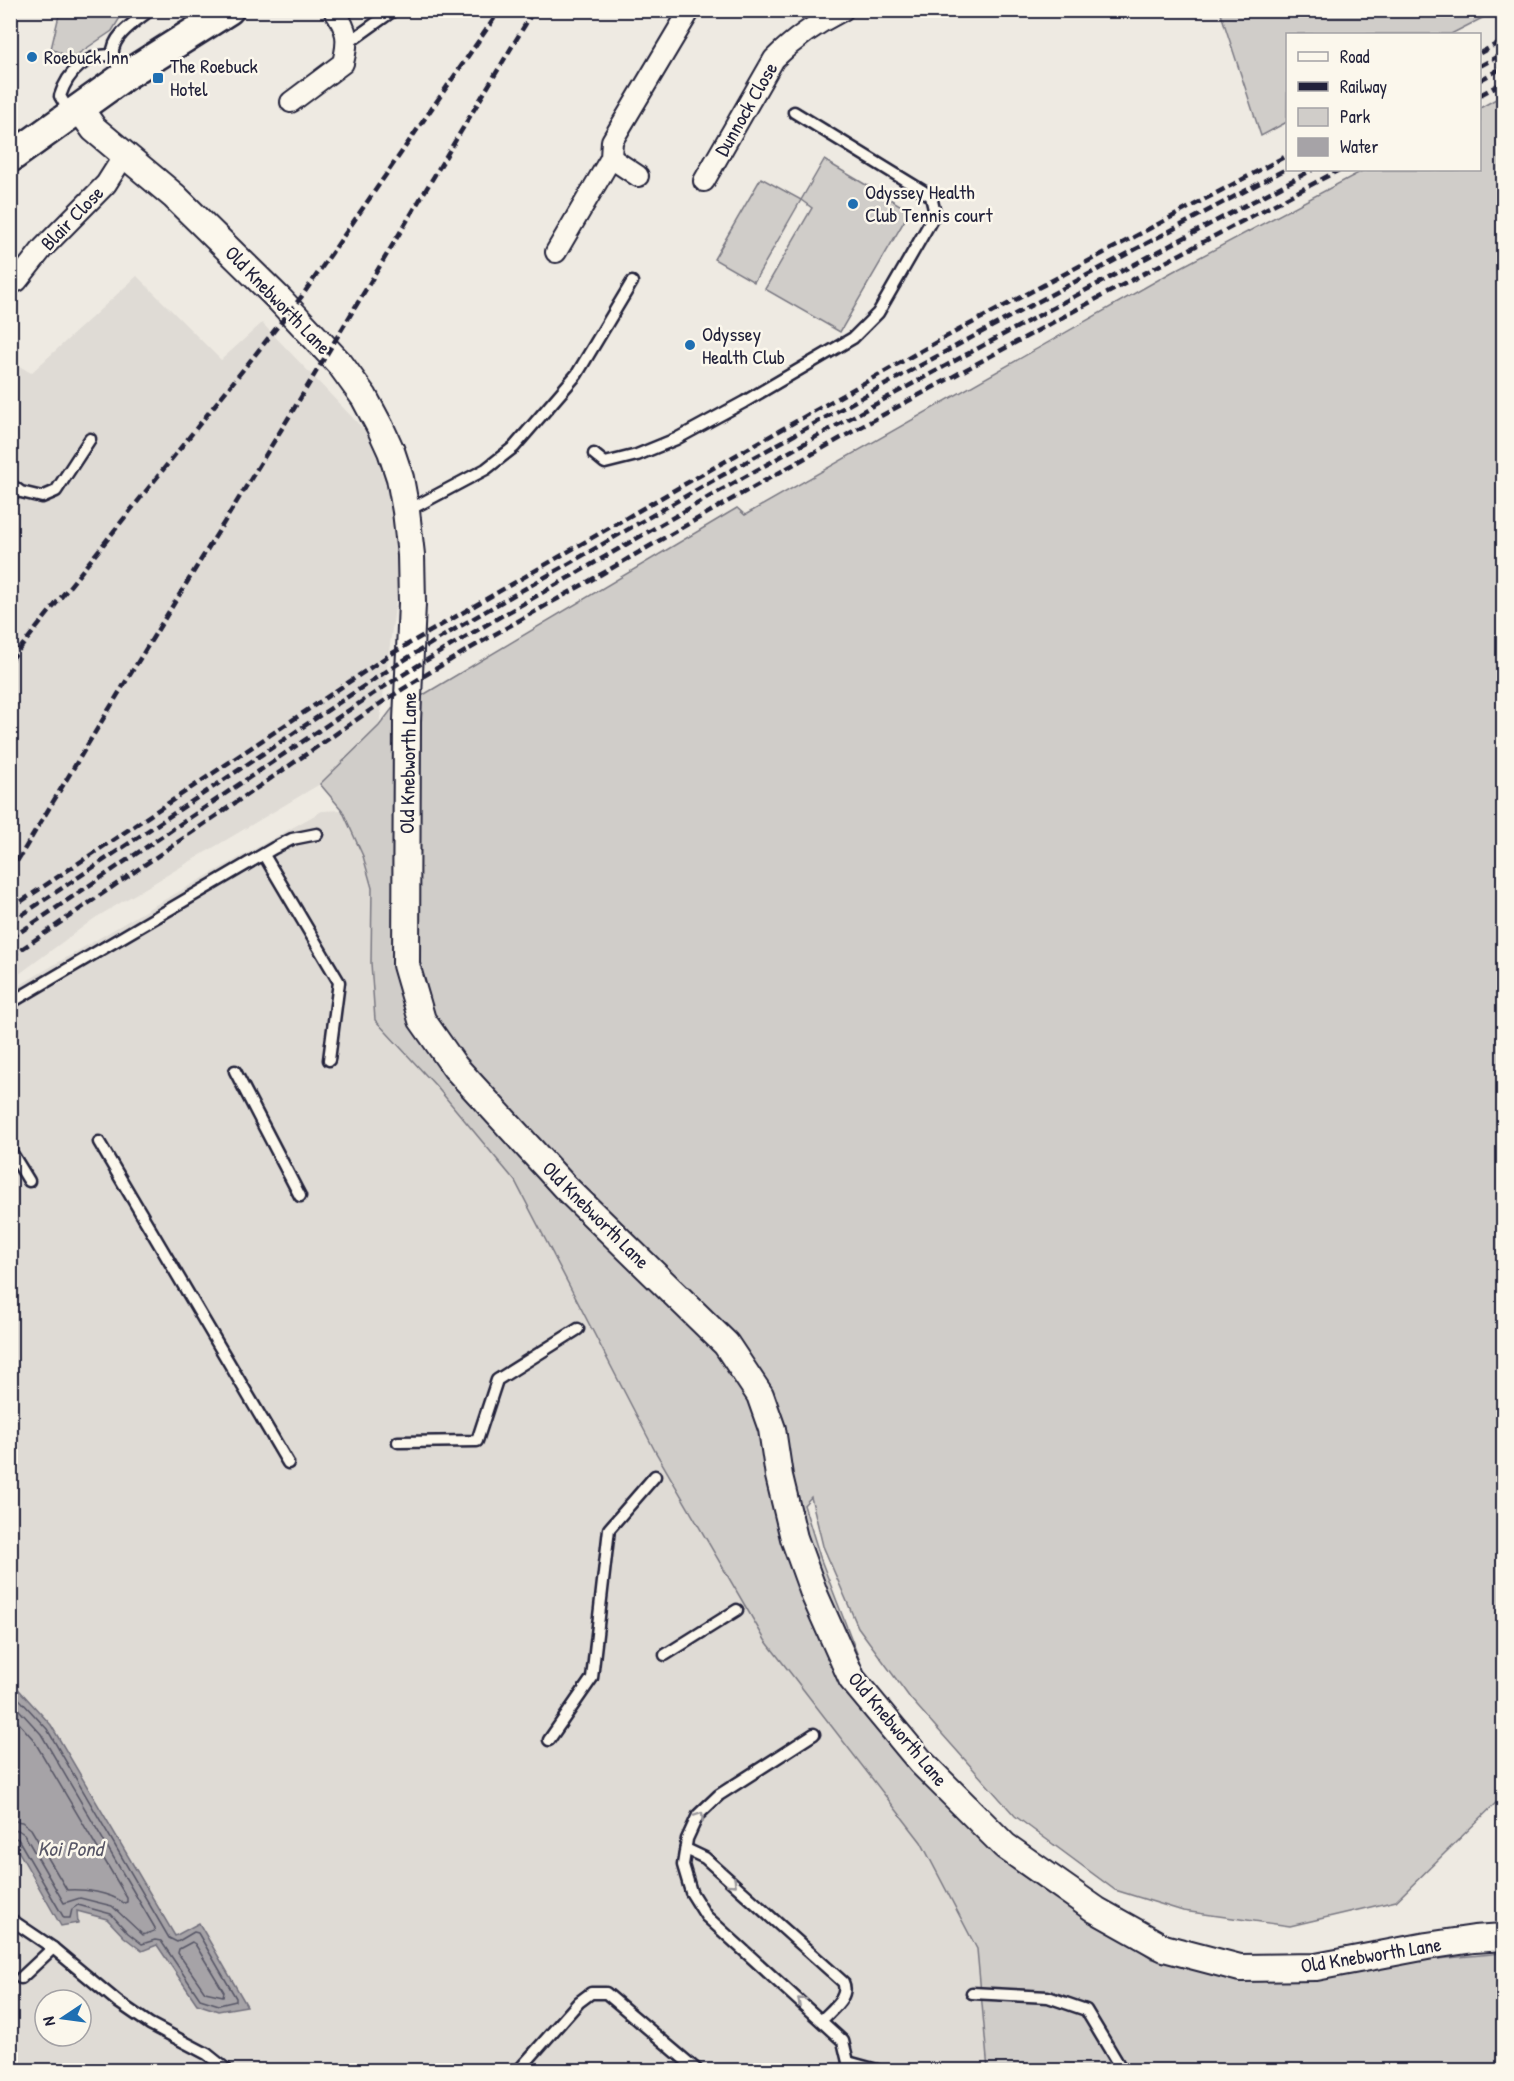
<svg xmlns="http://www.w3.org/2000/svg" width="1514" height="2081" viewBox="0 0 1514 2081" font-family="'Patrick Hand',sans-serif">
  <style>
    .built { fill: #dfdbd5; fill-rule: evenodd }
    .green { fill: #d0cdc9; stroke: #797882; stroke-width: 1.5 }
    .water { fill: #a6a3a7; stroke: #716f7c; stroke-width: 1.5 }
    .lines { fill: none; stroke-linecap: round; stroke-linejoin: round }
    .shore { stroke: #575666; stroke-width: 1.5 }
    .service-casing { stroke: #22223b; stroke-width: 15 }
    .minor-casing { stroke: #22223b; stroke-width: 24 }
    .tertiary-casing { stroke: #22223b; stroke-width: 30 }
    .secondary-casing { stroke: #22223b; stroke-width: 33 }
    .service { stroke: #fbf7ec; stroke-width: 10 }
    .minor { stroke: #fbf7ec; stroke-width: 20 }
    .tertiary { stroke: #fbf7ec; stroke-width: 26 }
    .secondary { stroke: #fbf7ec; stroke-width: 28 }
    .rail { stroke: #22223b; stroke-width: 4.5; stroke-dasharray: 9 4.5; stroke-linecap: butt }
    .oneway { stroke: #99979c }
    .poi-dot { fill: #1f6fb2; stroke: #fbf7ec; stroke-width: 2 }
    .labels { text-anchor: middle; stroke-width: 5; stroke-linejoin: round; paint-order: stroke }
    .poi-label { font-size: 20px; fill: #22223b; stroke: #fbf7ec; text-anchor: start }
    .street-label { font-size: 20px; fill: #22223b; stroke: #fbf7ec }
    .water-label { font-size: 21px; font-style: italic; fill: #575666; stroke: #fbf7ec }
  </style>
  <rect width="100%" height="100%" fill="#eeeae2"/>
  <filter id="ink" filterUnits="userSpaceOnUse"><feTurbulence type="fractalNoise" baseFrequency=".0167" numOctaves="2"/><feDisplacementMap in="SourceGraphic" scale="12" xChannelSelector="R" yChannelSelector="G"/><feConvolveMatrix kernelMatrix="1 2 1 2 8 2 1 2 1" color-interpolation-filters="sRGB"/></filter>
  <g filter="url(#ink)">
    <g class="built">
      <polygon points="137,276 221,360 262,323 375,441 403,548 379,726 320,784 95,918 11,980 11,361 31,373"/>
      <path d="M342,810L363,856L372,888L371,963L375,1020L436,1086L515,1181L655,1451L765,1640L921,1842L977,1949L988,2070H11L10,991L150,908L322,811ZM45,2000H81V2036H45Z"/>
    </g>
    <g class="green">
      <polygon points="60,11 60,10 124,11 112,31 72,58 51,49"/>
      <polygon points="1220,11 1220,10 1496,11 1451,34 1288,34 1287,122 1261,136"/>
      <polygon points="1503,95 1503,1796 1396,1901 1290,1926 1183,1911 1115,1890 1015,1816 910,1698 858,1627 823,1546 811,1497 804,1505 821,1560 863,1669 859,1672 810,1556 769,1396 457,1058 428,1015 414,963 418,698 737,508 745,515 1172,272 1364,170 1480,170 1480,108"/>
      <polygon points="824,160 910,211 840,332 765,289 812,208 801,200 754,282 714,259 761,178 801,200"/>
      <polygon points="398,701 411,1018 719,1349 747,1390 821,1629 869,1720 971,1824 1057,1894 1153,1959 1233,1977 1310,1980 1415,1961 1503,1953 1503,2070 988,2070 977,1949 921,1842 765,1640 655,1451 515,1181 436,1086 375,1020 371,963 372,888 363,856 342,810 320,784 379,726"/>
    </g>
    <polygon class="water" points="10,1680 51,1725 175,1936 199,1923 247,2006 218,2011 197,2004 157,1945 142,1951 124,1937 107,1919 77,1911 78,1923 61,1926 11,1838"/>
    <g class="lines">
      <g class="shore">
        <polyline points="10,1689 47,1729 169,1938 177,1942 194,1932 198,1933 236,1998 236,2001 219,2005 200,1999 161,1941 155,1940 142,1944 128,1933 111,1914 78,1905 72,1909 70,1918 64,1918 18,1839 10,1836"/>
        <polyline points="10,1700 41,1734 155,1928 154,1931 143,1935 112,1906 80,1898 64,1903 24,1834 18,1830 10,1829"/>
        <path d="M10,1713L33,1739L127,1898V1902L124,1903C108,1892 85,1889 67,1890L31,1829L22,1822L10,1820"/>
        <polygon points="192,1942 195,1944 224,1992 223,1996 205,1992 178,1953 179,1949"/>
      </g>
      <g class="service-casing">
        <g id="service">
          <polyline points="348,43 394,10"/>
          <path d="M123,76C120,70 114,61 113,54C111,36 138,20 150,10"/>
          <path d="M70,113L60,96C68,71 87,54 113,55"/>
          <polyline points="594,454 605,463 637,455 676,439 744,402 853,338 878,313 935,214 931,196 794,112"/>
          <polyline points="10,484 21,492 42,497 56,491 90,439"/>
          <polyline points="407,511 486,469 514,447 577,374 632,282"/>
          <polyline points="264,855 339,982 329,1060"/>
          <polyline points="10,1003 274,848 292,839 317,834"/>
          <polyline points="235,1071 300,1196"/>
          <polyline points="99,1142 288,1463"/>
          <polyline points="10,1150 29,1181"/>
          <polyline points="398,1442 477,1441 497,1380 578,1329"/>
          <polyline points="665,1655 737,1610"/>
          <polyline points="814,1734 719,1795 698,1815 687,1839 683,1865 691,1892 706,1916 843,2041 848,2062"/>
          <polyline points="549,1740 592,1678 609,1529 655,1476"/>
          <path d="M686,1849L705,1858L843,1982C850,1997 832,2009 822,2020"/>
          <polyline points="10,1919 53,1948 118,2002 150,2024 207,2054 227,2070"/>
          <polyline points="21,1978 53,1948"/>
          <polyline points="972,1993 1048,1997 1086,2010 1122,2070"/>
          <polyline points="848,2062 877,2070"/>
          <polyline points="519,2070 579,2002 591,1993 606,1993 697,2070"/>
        </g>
      </g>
      <g class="minor-casing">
        <g id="minor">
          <path d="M291,102L343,63C349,39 348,31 334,10"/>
          <polyline points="611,158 638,176"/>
          <path d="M704,181L774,59C795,38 817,23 843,10"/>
          <polyline points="556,252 611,158 612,141 690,10"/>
          <polyline points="17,281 43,248 106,184 125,154"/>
        </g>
      </g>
      <g class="tertiary-casing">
        <polyline id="tertiary" points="79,108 94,129 174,196 279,299 340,364 364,397 380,427 391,451 400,478 406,511 411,555 412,603 407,721 406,965 422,1020 455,1067 565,1187 726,1344 760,1395 772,1429 779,1476 794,1538 815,1596 852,1679 921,1762 1005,1846 1096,1910 1164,1948 1240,1968 1316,1967 1427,1946 1474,1939 1504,1937"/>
      </g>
      <g class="secondary-casing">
        <polyline id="secondary" points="10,158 123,77 229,10"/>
      </g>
      <use href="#service" class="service"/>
      <use href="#minor" class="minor"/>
      <use href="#tertiary" class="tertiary"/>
      <use href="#secondary" class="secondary"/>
      <g class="rail">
        <polyline points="1480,53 1504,40"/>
        <polyline points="1480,66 1504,53"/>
        <polyline points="1480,80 1504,67"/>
        <polyline points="1480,95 1504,82"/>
        <polyline points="10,661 302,296 500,10"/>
        <polyline points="10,873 120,691 289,417 534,10"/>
        <polyline points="10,909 391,654 685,484 942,339 1288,155"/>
        <path d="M10,923L367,684C447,631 531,586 613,538C835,409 1061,289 1288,168"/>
        <path d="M10,939L373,694C451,643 534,598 615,551C844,418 1078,294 1312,170"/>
        <path d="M10,957L378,705C454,655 534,613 612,568C851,429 1095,299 1339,170"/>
      </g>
    </g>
    <defs><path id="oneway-chevron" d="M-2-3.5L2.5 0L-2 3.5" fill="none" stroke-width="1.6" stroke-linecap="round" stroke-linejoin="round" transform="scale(1.5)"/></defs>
    <g class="oneway">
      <use href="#oneway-chevron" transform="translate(700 1816) rotate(-56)"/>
      <use href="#oneway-chevron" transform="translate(733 1883) rotate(42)"/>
      <use href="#oneway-chevron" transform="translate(801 2001) rotate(-138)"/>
    </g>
  </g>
  <g class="poi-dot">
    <circle cx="32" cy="57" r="6"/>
    <rect x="152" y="72" width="12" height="12" rx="3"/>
    <circle cx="853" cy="204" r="6"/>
    <circle cx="690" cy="345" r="6"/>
  </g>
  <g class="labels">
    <g class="poi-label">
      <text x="44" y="64">Roebuck Inn</text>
      <text x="170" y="73">The Roebuck<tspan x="170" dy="23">Hotel</tspan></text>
      <text x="865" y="199">Odyssey Health<tspan x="865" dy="23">Club Tennis court</tspan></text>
      <text x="702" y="341">Odyssey<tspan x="702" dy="23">Health Club</tspan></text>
    </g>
    <g class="street-label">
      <text transform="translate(746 109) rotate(-60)" y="7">Dunnock Close</text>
      <text transform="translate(72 218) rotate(-46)" y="7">Blair Close</text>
      <text transform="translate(278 300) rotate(46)" y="7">Old Knebworth Lane</text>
      <text transform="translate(408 763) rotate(-89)" y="7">Old Knebworth Lane</text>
      <text transform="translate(596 1215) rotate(45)" y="7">Old Knebworth Lane</text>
      <text transform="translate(898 1729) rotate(50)" y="7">Old Knebworth Lane</text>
      <text transform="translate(1371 1955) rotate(-9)" y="7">Old Knebworth Lane</text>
    </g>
    <g class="water-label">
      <text x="70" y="1856">Koi Pond</text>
    </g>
  </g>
  <rect width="1514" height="2081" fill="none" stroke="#fbf7ec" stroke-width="36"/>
  <rect x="18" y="18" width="1478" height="2045" fill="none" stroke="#22223b" stroke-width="2" filter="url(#ink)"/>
  <rect x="1286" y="33" width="195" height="138" fill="#fbf7ec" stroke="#a4a2a5" stroke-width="1.5"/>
  <rect x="1298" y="52" width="30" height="9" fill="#fbf7ec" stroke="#a4a2a5" stroke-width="1.5"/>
  <text x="1340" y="63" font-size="18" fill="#22223b">Road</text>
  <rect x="1298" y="82" width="30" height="9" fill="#22223b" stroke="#a4a2a5" stroke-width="1.5"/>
  <text x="1340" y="93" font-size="18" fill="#22223b">Railway</text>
  <rect x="1298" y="108" width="30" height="18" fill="#d0cdc9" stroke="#a4a2a5" stroke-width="1.5"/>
  <text x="1340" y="123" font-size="18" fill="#22223b">Park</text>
  <rect x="1298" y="138" width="30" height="18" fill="#a6a3a7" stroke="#a4a2a5" stroke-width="1.5"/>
  <text x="1340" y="153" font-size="18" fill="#22223b">Water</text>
  <g transform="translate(63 2018) rotate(257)"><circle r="28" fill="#fbf7ec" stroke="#a4a2a5" stroke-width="1.5"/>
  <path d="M0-4.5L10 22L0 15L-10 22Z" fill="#1f6fb2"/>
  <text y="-9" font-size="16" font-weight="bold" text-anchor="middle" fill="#22223b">N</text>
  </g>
</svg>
